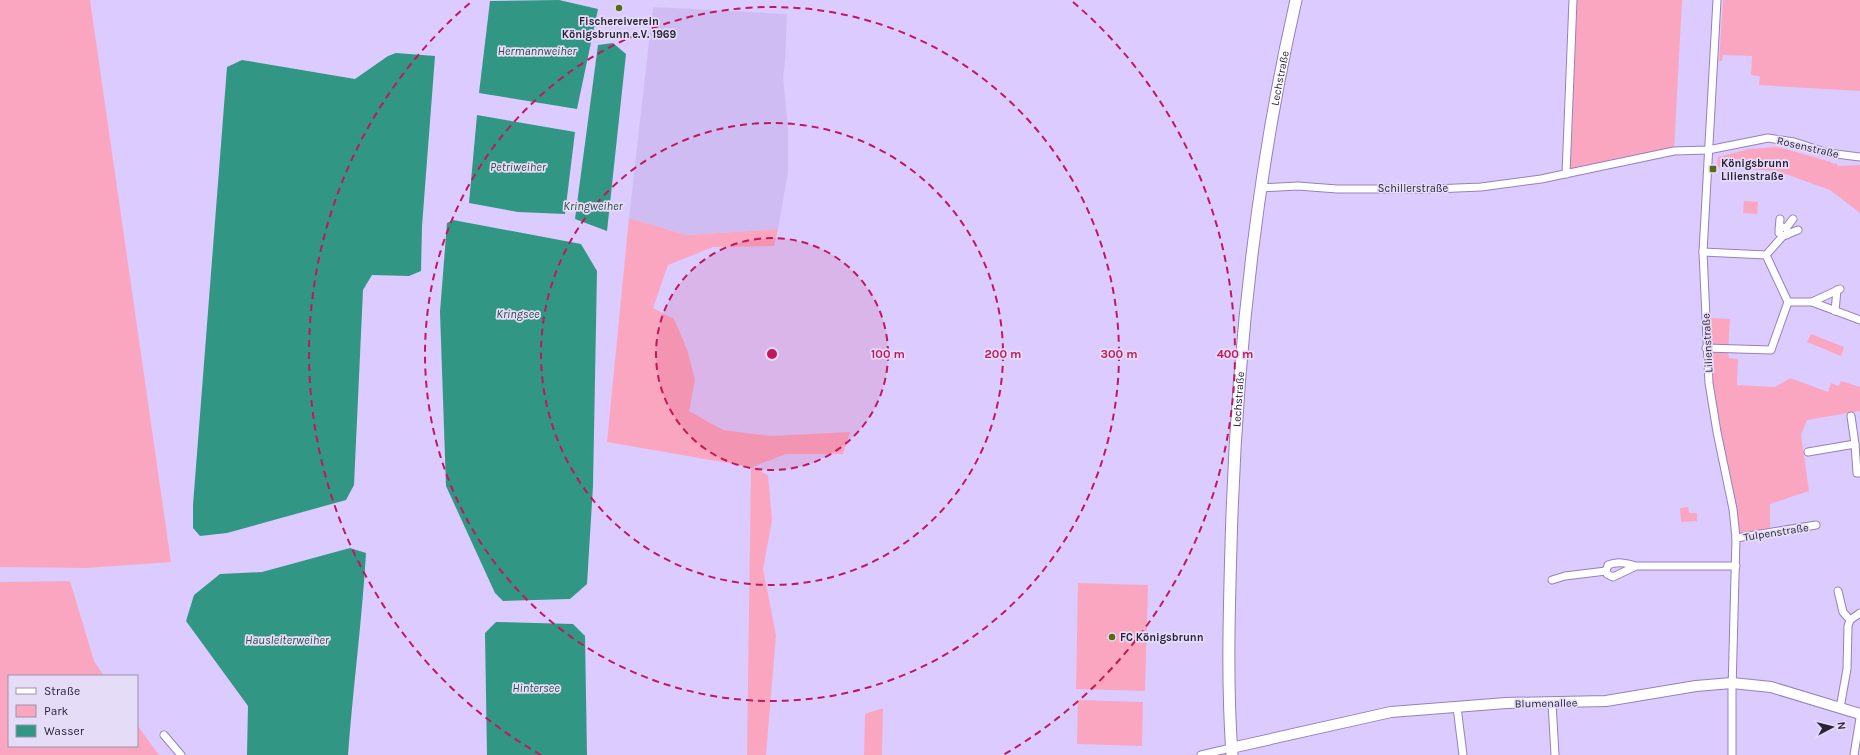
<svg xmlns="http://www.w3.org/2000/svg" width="1860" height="755" viewBox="0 0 1860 755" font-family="Karla,sans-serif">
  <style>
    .built { fill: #cebcf3 }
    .green { fill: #fba6c0 }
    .water { fill: #329685 }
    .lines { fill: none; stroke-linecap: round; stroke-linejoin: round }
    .street-casing { stroke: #9680bd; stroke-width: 9 }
    .secondary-casing { stroke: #9680bd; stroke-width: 12 }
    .primary-casing { stroke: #9680bd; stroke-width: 13 }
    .street { stroke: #fff; stroke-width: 7 }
    .secondary { stroke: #fff; stroke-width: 10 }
    .primary { stroke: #fff; stroke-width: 11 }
    .ring { fill: none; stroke: #c2185b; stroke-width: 2; stroke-dasharray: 7 5 }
    .poi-dot { fill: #5a6a14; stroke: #e5ddf7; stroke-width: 1.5 }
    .labels { text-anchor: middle; stroke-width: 3.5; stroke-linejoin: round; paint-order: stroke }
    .poi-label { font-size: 11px; font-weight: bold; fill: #2b223a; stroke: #e5ddf7; text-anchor: start }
    .street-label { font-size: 11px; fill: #2b223a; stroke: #e5ddf7 }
    .water-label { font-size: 12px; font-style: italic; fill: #2e4c46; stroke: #e5ddf7 }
    .centre { fill: #c2185b; stroke: #e5ddf7; stroke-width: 2 }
    .ring-label { font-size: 12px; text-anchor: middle; font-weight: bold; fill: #c2185b; stroke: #e5ddf7; stroke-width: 3.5; stroke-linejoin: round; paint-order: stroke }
  </style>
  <rect width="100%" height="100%" fill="#dccbfe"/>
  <polygon class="built" points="653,7 787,14 785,61 783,77 788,128 788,172 778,229 687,235 629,218"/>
  <g class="green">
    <polygon points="0,0 90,0 171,562 86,568 0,567"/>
    <polygon points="1575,0 1682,0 1674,151 1567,171"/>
    <polygon points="1723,0 1860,0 1860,91 1759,85 1760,76 1751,75 1752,56 1723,55 1722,61 1719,61"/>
    <polygon points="1775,147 1782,148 1831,162 1831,163 1837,164 1837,166 1860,165 1860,213 1830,190 1777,171 1717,167 1718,157 1749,149"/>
    <polygon points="1744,201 1758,202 1757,214 1743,213"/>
    <polygon points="629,218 687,235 778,229 774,246 713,247 668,265 653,308 674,319 687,349 695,380 689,411 723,430 771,436 850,432 843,454 786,454 752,467 768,475 772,520 763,569 776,635 766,755 747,755 751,467 607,442"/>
    <polygon points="1711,318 1730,319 1728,353 1729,358 1738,359 1737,385 1775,387 1790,378 1828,392 1831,383 1839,386 1841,381 1860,387 1860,411 1807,420 1801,435 1809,491 1770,504 1770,529 1736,536 1717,422 1710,357"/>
    <polygon points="1811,334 1844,347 1841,356 1807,342"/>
    <polygon points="1688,507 1689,513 1697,513 1697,521 1681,522 1680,508"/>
    <polygon points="70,581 94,661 104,676 9,676 9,746 137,746 137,725 159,755 0,755 0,582"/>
    <polygon points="1078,583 1148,585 1145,691 1076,689"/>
    <polygon points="1078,700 1143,702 1142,746 1077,744"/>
    <polygon points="883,708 882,755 864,755 865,714"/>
  </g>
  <g class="water">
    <polygon points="559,0 598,9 577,109 479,93 490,1"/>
    <polygon points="613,43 626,54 607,231 575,219 598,45"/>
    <polygon points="396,53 435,56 422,226 421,271 409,276 372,275 363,290 354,485 346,500 227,533 200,536 193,528 193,505 227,67 242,60 355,79 388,56"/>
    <polygon points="477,115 575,132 565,214 518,212 469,203"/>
    <polygon points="453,220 581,244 597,271 593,486 587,584 570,599 503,601 495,593 446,486 440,312 447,223"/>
    <path d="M350,548L366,553C362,621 353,688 348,755H247L248,706L186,621L194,595L220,574L262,572Z"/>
    <polygon points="496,622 573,624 585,636 587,755 487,755 485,633"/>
  </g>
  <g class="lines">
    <g class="street-casing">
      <g id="street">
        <polyline points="1717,0 1703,252 1709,383 1717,432 1733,509 1736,538 1732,690 1732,755"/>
        <polyline points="1566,174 1573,0"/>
        <polyline points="1260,188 1298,186 1337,189 1434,189 1481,187 1541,179 1674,151 1708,150 1768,138 1794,142 1828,153 1860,157"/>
        <polyline points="1786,228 1793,219"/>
        <polyline points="1779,230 1780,219"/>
        <polyline points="1787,235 1788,232 1786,228 1782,227 1780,229 1779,233 1783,236 1798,230"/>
        <polyline points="1703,252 1766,255 1788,302 1771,350 1706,348"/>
        <polyline points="1766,255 1783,236"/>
        <polyline points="1788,302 1812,302 1840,289"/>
        <polyline points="1812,302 1860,320"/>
        <polyline points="1835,311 1837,290"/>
        <polyline points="1851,416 1855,444"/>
        <polyline points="1808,452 1855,444 1857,473 1860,473"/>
        <polyline points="1736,538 1816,525"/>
        <path d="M1636,566C1626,563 1617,561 1608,565L1606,571L1607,574L1613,577L1636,566H1736"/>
        <polyline points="1552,580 1565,576 1606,571"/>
        <polyline points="1838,591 1843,612 1850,620"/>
        <polyline points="1552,703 1555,755"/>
        <polyline points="1457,707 1463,755"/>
        <polyline points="1840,708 1847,669 1848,626 1850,620 1860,613"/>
        <polyline points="164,735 181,755"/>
        <polyline points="1201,755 1231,748"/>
        <polyline points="1854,755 1860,718"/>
      </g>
    </g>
    <g class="secondary-casing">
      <polyline id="secondary" points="1231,748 1391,712 1506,703 1606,701 1696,686 1732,683 1771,687 1860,714"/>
    </g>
    <g class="primary-casing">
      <g id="primary">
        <path id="s1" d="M1232,755C1227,685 1229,615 1231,545C1236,362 1255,179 1296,0"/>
      </g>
    </g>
    <use href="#street" class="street"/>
    <use href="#secondary" class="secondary"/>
    <use href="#primary" class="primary"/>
  </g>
  <circle cx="772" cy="354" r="116" fill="#c2185b" fill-opacity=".12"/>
  <g class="ring">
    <circle cx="772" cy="354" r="116"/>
    <circle cx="772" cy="354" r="231"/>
    <circle cx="772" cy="354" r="347"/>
    <path d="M541 755A463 463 0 0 1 471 2M1073 2A463 463 0 0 1 1003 755"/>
  </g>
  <g class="poi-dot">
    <circle cx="619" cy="8" r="4"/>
    <rect x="1709" y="165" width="8" height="8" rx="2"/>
    <circle cx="1112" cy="637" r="4"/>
  </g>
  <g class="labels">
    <g class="poi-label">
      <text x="619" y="25" text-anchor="middle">Fischereiverein<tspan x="619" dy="13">Königsbrunn e.V. 1969</tspan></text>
      <text x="1721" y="167">Königsbrunn<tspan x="1721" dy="13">Lilienstraße</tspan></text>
      <text x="1120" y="641">FC Königsbrunn</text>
    </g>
    <g class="street-label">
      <text dy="4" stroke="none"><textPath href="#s1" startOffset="680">Lechstraße</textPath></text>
      <text transform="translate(1808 147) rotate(13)" y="4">Rosenstraße</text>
      <text x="1413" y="192">Schillerstraße</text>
      <text transform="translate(1707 343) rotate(-93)" y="4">Lilienstraße</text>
      <text dy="4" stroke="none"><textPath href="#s1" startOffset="356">Lechstraße</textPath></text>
      <text transform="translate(1776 532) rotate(-9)" y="4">Tulpenstraße</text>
      <text transform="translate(1546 703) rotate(-1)" y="4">Blumenallee</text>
    </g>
    <g class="water-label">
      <text x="537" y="55">Hermannweiher</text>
      <text x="518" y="171">Petriweiher</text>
      <text x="593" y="210">Kringweiher</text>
      <text x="518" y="318">Kringsee</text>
      <text x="287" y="644">Hausleiterweiher</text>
      <text x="536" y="692">Hintersee</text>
    </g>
  </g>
  <circle cx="772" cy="354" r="6" class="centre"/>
  <g class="ring-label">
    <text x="888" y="358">100 m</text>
    <text x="1003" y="358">200 m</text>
    <text x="1119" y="358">300 m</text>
    <text x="1235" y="358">400 m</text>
  </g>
  <rect x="8" y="675" width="130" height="72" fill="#e5ddf7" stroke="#9b92ab"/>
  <rect x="16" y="688" width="20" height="6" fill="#ffffff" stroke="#9b92ab"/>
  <text x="44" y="695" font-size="12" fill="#2b223a">Straße</text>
  <rect x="16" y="705" width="20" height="12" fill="#fba6c0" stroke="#9b92ab"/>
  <text x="44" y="715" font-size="12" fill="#2b223a">Park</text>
  <rect x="16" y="725" width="20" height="12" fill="#329685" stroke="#9b92ab"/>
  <text x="44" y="735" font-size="12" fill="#2b223a">Wasser</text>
  <g transform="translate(1832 727) rotate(83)" stroke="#e5ddf7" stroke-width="3" paint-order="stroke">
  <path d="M0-3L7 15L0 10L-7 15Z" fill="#2b223a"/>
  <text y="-6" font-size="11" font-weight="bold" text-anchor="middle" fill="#2b223a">N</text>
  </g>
</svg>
